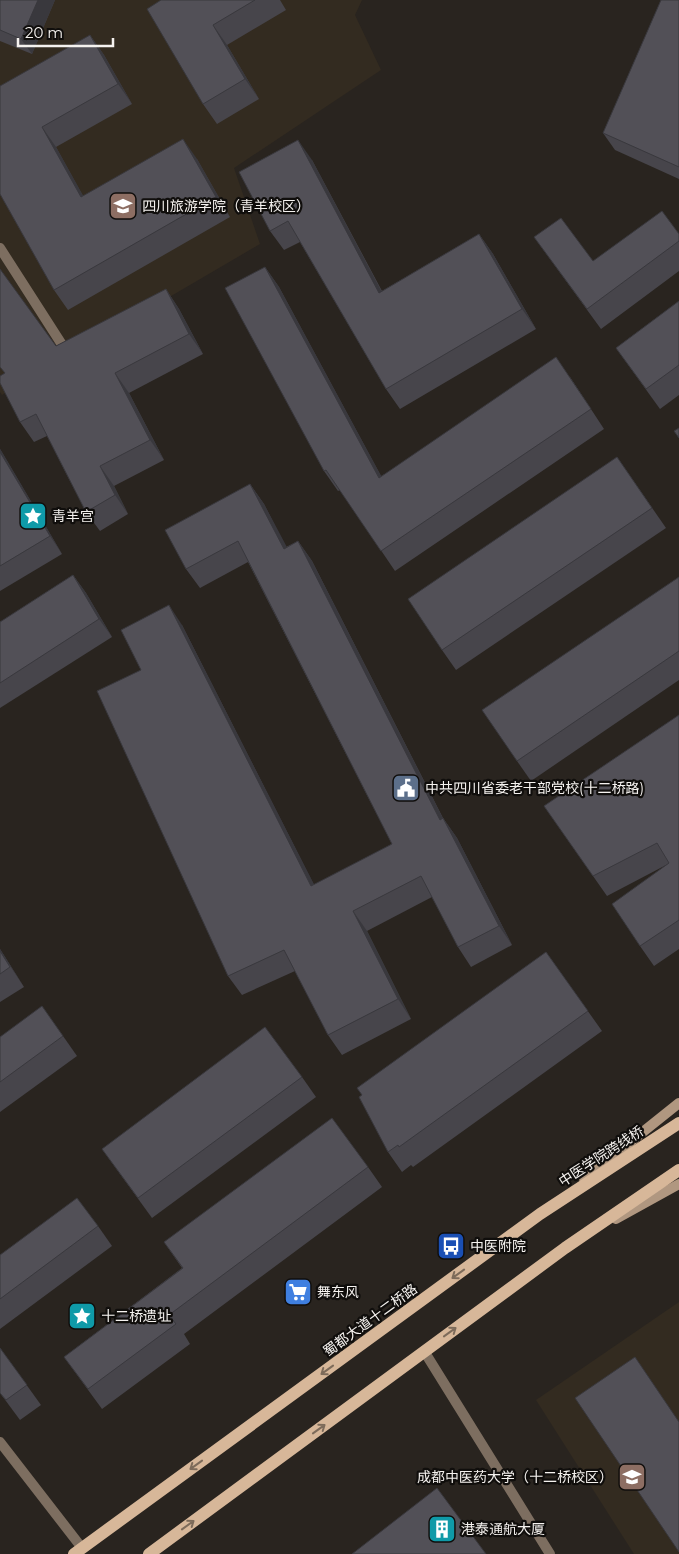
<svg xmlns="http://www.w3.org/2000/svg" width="679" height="1554" viewBox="0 0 679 1554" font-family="Montserrat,'Noto Sans SC',sans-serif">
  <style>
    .built { fill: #332b20 }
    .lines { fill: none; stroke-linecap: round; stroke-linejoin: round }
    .service { stroke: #7d6e60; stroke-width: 10 }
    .minor { stroke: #7d6e60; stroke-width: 10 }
    .secondary { stroke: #b09780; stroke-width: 10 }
    .primary { stroke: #d7b799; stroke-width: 12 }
    .wall { fill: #47454b }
    .shaded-wall { fill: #39383d }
    .building { fill: #525057; stroke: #39383d }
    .oneway { stroke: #7d6b5a }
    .labels { text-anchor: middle; stroke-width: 4.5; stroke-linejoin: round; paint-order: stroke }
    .poi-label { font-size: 14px; fill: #f5f2ef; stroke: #100e0c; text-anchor: start }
    .street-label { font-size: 14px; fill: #f5f2ef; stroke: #100e0c }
  </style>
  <rect width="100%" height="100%" fill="#29241f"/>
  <g class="built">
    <polygon points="0,0 362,0 355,15 381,70 234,168 260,244 2,395 0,392"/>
    <polygon points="679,1302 679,1554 634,1554 536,1400"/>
  </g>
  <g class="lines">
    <g class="service">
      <polyline points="0,248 68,354"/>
      <polyline points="424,1351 550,1554"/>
    </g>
    <polyline class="minor" points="0,1442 82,1548"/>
    <g class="secondary">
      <polyline points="584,1179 679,1103"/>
      <polyline points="616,1219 679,1184"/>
    </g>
    <g class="primary">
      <polyline points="74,1554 540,1214 679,1123"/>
      <polyline points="149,1554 565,1248 679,1170"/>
    </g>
  </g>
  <g class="wall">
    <polygon points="0,0 55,0 32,54 0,41"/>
    <polygon points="161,0 280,0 286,10 227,45 259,99 217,124 203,104"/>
    <polygon points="679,0 679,179 615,150 603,133"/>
    <polygon points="90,35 104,55 132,104 56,147 83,196 197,159 230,217 68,310 54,290 0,194"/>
    <polygon points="312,160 382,291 479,234 493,254 536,329 400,409 386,389 300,242 284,250 270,231"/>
    <polygon points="679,234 679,271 601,329 534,237 593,261"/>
    <polygon points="265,267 279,287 381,476 570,377 604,429 395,571 340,490 338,491 324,471"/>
    <polygon points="166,289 179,309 203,354 129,393 164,460 114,486 128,514 100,531 86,512 47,436 34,442 20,422 4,373"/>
    <polygon points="679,301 679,395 660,409 616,348"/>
    <polygon points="0,449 62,554 0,591"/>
    <polygon points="617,457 666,528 456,670 442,650"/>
    <polygon points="250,484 264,504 286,547 298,541 312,561 443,818 457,838 512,945 471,967 458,947 432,897 367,931 411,1019 342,1055 328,1035 295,971 242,995 228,976 141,670 182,625 314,885 392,844 248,562 200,588 186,569"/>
    <polygon points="73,575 86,593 112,637 0,708 0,622"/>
    <polygon points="679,577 679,680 531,781 517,761"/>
    <polygon points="679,715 679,949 654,966 640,946 668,864 607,896 544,806"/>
    <polygon points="0,949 24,987 0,1002"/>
    <polygon points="546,952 602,1031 413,1167 411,1165 402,1172 388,1152"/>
    <polygon points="63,1036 77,1056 0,1112 0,1037"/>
    <polygon points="302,1077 316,1097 152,1218 102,1149"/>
    <polygon points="368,1167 382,1187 184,1334 190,1344 102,1409 64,1357 182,1268 164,1242"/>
    <polygon points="98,1226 112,1246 0,1329 0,1255"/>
    <polygon points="0,1348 41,1405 20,1420 0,1393"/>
  </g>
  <g class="shaded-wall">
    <polygon points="38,0 55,0 32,54 21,39"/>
    <polygon points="213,25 227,45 259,99 245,79"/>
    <polygon points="90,35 104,55 132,104 118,84"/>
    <polygon points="42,127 56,147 95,217 81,197"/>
    <polygon points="183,139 197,159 230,217 216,197"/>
    <polygon points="298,140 312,160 393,313 379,293"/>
    <polygon points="479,234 493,254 536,329 522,309"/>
    <polygon points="265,267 279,287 393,498 379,478"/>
    <polygon points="166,289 179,309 203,354 189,334"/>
    <polygon points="115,373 129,393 164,460 150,440"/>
    <polygon points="0,449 2,452 62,554 50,536 0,452"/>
    <polygon points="100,466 114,486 128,514 115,495"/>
    <polygon points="250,484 264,504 298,568 284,549"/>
    <polygon points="298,541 312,561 454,840 440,820"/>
    <polygon points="73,575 86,593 112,637 99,619"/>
    <polygon points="169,605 182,625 325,906 311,886"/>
    <polygon points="443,818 457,838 512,945 499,926"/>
    <polygon points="353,911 367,931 411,1019 398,999"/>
    <polygon points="0,949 24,987 0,951"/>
  </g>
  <g class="building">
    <polygon points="0,0 38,0 21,39 0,30"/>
    <polygon points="161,0 255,0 213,25 245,79 203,104 147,9"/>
    <polygon points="661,0 679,0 679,167 603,133"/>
    <polygon points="90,35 118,84 42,127 81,197 183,139 216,197 54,290 0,194 0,86"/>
    <polygon points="298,140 379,293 479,234 522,309 386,389 288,221 270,231 239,172"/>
    <polygon points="662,211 679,234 679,241 587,309 534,237 561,218 593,261"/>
    <polygon points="265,267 379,478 556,357 591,409 381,551 326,470 324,471 225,288"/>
    <polygon points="0,269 56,346 166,289 189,334 115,373 150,440 100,466 115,495 86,512 36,414 20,422 0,383 0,376 5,373 0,367"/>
    <polygon points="679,301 679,365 646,389 616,348"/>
    <polygon points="679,428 679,438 674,431"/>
    <polygon points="0,452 50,536 0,566"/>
    <polygon points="617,457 652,508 442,650 408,599"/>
    <polygon points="250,484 284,549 298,541 440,820 443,818 499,926 458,947 421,876 353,911 398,999 328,1035 284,950 228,976 97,691 141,670 121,630 169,605 311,886 392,844 238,541 186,569 165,530"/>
    <polygon points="73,575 99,619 0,683 0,622"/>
    <polygon points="679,577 679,651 517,761 482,710"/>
    <polygon points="679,715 679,920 640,946 612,904 669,863 657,843 593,876 544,806"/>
    <polygon points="0,951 10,967 0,974"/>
    <polygon points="546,952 588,1011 399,1147 398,1145 388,1152 359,1097 362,1095 357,1088"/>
    <polygon points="42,1006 63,1036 0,1082 0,1037"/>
    <polygon points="265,1027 302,1077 138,1198 102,1149"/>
    <polygon points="332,1118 368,1167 169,1315 176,1324 88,1389 64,1357 183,1268 164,1242"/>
    <polygon points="77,1198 98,1226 0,1299 0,1255"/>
    <polygon points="0,1348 27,1385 6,1400 0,1393"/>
    <polygon points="635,1357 679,1422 679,1552 575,1398"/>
    <polygon points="437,1488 486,1554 352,1554"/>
  </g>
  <defs><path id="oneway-shaft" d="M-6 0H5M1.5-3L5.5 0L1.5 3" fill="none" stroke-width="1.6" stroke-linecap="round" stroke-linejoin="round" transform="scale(1.25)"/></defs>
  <g class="oneway">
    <use href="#oneway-shaft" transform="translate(458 1274) rotate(144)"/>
    <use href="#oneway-shaft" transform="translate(450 1332) rotate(-36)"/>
    <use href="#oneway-shaft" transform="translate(327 1370) rotate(144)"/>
    <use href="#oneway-shaft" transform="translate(319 1429) rotate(-36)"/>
    <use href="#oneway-shaft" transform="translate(196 1465) rotate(144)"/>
    <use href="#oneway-shaft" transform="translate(188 1525) rotate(-36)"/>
  </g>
  <defs>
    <g id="university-square" transform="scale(1.4375)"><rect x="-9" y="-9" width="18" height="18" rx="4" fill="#8d6e63" stroke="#100e0c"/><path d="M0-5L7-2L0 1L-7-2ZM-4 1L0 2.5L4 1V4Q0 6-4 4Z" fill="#fff"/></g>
    <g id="sight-square" transform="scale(1.4375)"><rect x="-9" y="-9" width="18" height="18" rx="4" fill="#0f9aa8" stroke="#100e0c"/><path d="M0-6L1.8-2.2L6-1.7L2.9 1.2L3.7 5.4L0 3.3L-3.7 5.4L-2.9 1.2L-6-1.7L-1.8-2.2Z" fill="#fff"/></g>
    <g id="civic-square" transform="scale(1.4375)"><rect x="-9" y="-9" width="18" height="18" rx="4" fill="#5c6f8a" stroke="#100e0c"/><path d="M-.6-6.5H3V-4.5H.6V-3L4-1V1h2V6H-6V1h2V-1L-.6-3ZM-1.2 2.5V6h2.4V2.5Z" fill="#fff"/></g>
    <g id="bus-square" transform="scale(1.4375)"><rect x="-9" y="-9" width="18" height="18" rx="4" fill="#1a4fb4" stroke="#100e0c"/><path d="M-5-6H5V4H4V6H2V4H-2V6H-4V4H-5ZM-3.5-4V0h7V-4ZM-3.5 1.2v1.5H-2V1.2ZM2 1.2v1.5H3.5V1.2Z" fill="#fff"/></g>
    <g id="supermarket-square" transform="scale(1.4375)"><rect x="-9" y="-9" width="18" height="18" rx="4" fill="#3f7fe0" stroke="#100e0c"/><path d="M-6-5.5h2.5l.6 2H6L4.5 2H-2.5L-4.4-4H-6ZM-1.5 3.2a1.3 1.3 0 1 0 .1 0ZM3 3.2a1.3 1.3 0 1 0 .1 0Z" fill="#fff"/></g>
    <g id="building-square" transform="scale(1.4375)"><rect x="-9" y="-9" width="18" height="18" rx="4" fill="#0f9aa8" stroke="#100e0c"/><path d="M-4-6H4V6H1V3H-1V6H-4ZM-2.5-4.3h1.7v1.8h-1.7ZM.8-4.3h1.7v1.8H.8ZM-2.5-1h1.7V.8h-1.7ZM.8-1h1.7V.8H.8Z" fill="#fff"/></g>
  </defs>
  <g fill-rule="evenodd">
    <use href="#university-square" x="123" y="206"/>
    <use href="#sight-square" x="33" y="516"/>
    <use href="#civic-square" x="406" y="788"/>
    <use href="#bus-square" x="451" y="1246"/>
    <use href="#supermarket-square" x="298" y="1292"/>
    <use href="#sight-square" x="82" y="1316"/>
    <use href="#university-square" x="632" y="1477"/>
    <use href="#building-square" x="442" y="1529"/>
  </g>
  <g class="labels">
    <g class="poi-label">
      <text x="142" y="211">四川旅游学院（青羊校区）</text>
      <text x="52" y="521">青羊宫</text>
      <text x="425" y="793">中共四川省委老干部党校(十二桥路)</text>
      <text x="470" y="1251">中医附院</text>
      <text x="317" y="1297">舞东风</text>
      <text x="101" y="1321">十二桥遗址</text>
      <text x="613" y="1482" text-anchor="end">成都中医药大学（十二桥校区）</text>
      <text x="461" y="1534">港泰通航大厦</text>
    </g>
    <g class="street-label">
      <text transform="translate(601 1156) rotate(-33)" y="5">中医学院跨线桥</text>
      <text transform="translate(370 1320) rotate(-36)" y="5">蜀都大道十二桥路</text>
    </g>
  </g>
  <path d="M18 38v8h95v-8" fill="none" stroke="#f5f2ef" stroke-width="2.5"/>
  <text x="25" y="38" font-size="15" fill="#f5f2ef" stroke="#100e0c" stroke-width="4" paint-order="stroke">20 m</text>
</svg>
